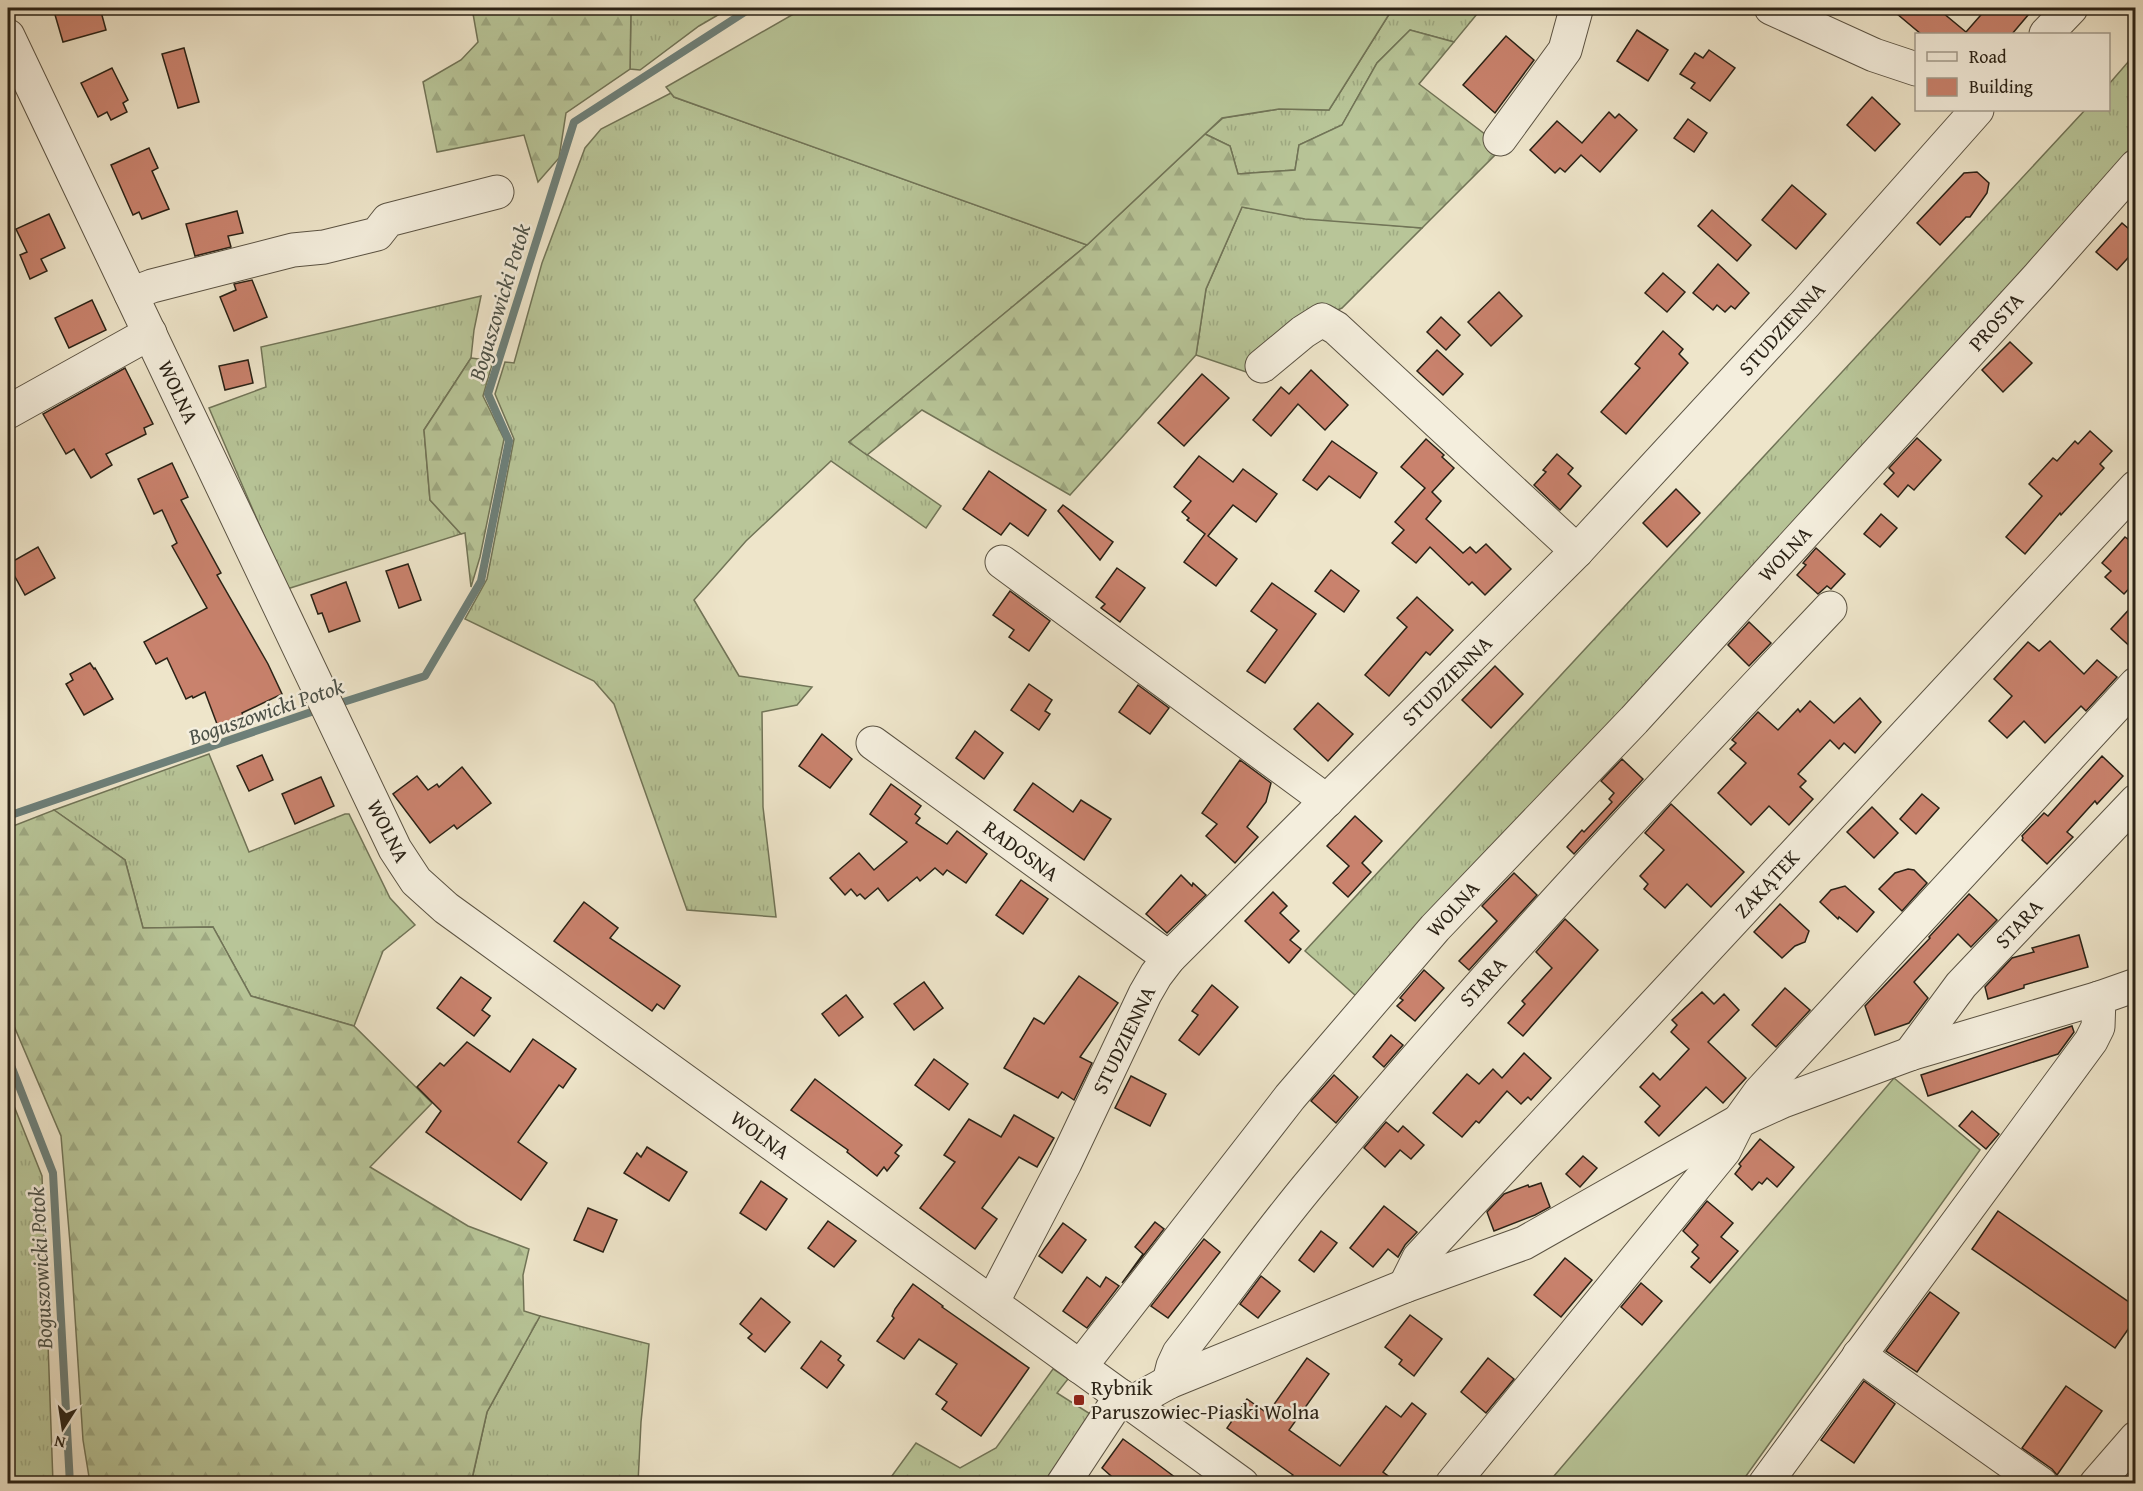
<svg xmlns="http://www.w3.org/2000/svg" width="2143" height="1491" viewBox="0 0 2143 1491" font-family="'Gentium Book Plus',serif">
  <style>
    .grass { fill: url(#grass-tufts); stroke: #717457; stroke-width: 1.5 }
    .forest { fill: url(#forest-firs); stroke: #717457; stroke-width: 1.5 }
    .garden { fill: #b8c598; stroke: #717457; stroke-width: 1.5 }
    .lines { fill: none; stroke-linecap: round; stroke-linejoin: round }
    .stream { stroke: #6d807a; stroke-width: 8 }
    .building { fill: #c9826d; stroke: #2a2216; stroke-width: 1.5 }
    .minor-casing { stroke: #5b5343; stroke-width: 35 }
    .minor { stroke: #f4eedd; stroke-width: 33 }
    .poi-dot { fill: #8f2418; stroke: #f4eedd; stroke-width: 2 }
    .labels { text-anchor: middle; stroke-width: 5; stroke-linejoin: round; paint-order: stroke }
    .street-label { font-size: 21px; fill: #2a2216; stroke: #f4eedd }
    .poi-label { font-size: 21px; fill: #2a2216; stroke: #f4eedd; text-anchor: start }
    .water-label { font-size: 22px; font-style: italic; fill: #4c5148; stroke: #f4eedd }
  </style>
  <defs>
    <pattern id="grass-tufts" width="24" height="20" patternUnits="userSpaceOnUse" patternTransform="scale(1.5)"><rect width="24" height="20" fill="#b8c598"/><path d="M3 7l-1-3M5 7V3M7 7l1-3M15 17l-1-3M17 17v-4M19 17l1-3" fill="none" stroke="#9ea982"/></pattern>
    <pattern id="forest-firs" width="22" height="20" patternUnits="userSpaceOnUse" patternTransform="scale(1.5)"><rect width="22" height="20" fill="#b8c598"/><path d="M5 1l3.5 6h-7zM16 11l3.5 6h-7z" fill="#9ea982"/></pattern>
  </defs>
  <rect width="100%" height="100%" fill="#eee5ca"/>
  <filter id="stains"><feTurbulence type="fractalNoise" baseFrequency=".00333" numOctaves="4"/><feColorMatrix values="0 0 0 0 .2 0 0 0 0 .09 0 0 0 0 .02 0 0 0 .5 -.17"/></filter>
  <radialGradient id="worn" r=".72"><stop offset=".6" stop-color="#630" stop-opacity="0"/><stop offset="1" stop-color="#630" stop-opacity=".3"/></radialGradient>
  <g class="grass">
    <polygon points="631,8 730,8 699,26 640,70 630,69"/>
    <polygon points="1393,8 1482,8 1454,42 1410,30 1377,63 1342,125 1299,145 1295,170 1238,174 1230,146 1205,134 1223,118 1279,109 1329,110"/>
    <polygon points="2135,54 2135,155 1364,1003 1305,951 2085,110 2108,110 2109,84"/>
    <polygon points="671,93 674,97 1087,245 849,442 941,506 926,528 831,461 746,541 694,600 739,676 812,687 797,705 762,712 763,807 776,917 687,910 614,704 594,681 465,619 487,579 514,439 495,394 505,362 514,363 542,263 585,148 601,129"/>
    <polygon points="1242,207 1298,217 1422,228 1342,308 1300,327 1249,373 1196,355 1206,289"/>
    <polygon points="481,296 474,330 471,358 424,430 430,500 461,534 287,589 209,408 266,387 261,347"/>
    <polygon points="209,754 249,852 345,814 349,814 390,898 415,925 383,951 354,1026 251,996 213,927 143,928 125,860 54,810"/>
    <polygon points="8,1091 42,1176 53,1483 8,1483"/>
    <polygon points="540,1316 649,1344 641,1422 638,1483 471,1484 487,1412"/>
    <polygon points="1053,1369 1068,1379 1057,1393 1095,1417 1050,1483 886,1484 916,1443 960,1468 996,1448"/>
  </g>
  <g class="forest">
    <polygon points="472,8 631,8 630,69 566,113 559,158 538,182 524,135 437,152 423,82 461,60 478,42"/>
    <polygon points="1410,30 1454,42 1419,84 1490,138 1498,152 1422,228 1305,219 1242,207 1206,289 1196,355 1070,495 922,410 867,455 849,442 1087,245 1205,134 1230,146 1238,174 1295,170 1299,145 1342,125 1377,63"/>
    <polygon points="471,358 493,361 483,396 504,439 480,557 471,587 465,533 461,534 430,500 424,430"/>
    <polygon points="54,810 125,860 143,928 213,927 251,996 354,1026 432,1103 370,1167 468,1226 529,1249 523,1275 524,1311 540,1316 487,1412 471,1483 90,1483 83,1440 71,1255 61,1136 8,1012 8,828"/>
  </g>
  <g class="garden">
    <polygon points="804,8 1393,8 1329,110 1279,109 1222,118 1087,245 674,97 666,87"/>
    <polygon points="1894,1078 1980,1150 1741,1483 1548,1483"/>
  </g>
  <g class="lines">
    <g class="stream">
      <polyline points="334,705 425,676 481,581 509,441 488,394 574,122 751,8"/>
      <polyline points="8,816 320,709"/>
      <polyline points="8,1058 53,1173 70,1484"/>
    </g>
  </g>
  <g class="building">
    <polygon points="53,8 100,8 106,30 63,42"/>
    <polygon points="1890,8 1937,8 1966,32 1987,8 2034,8 2012,34 1921,34"/>
    <polygon points="1637,30 1668,50 1648,81 1617,61"/>
    <polygon points="1506,36 1534,60 1495,113 1463,85"/>
    <polygon points="184,48 199,102 178,108 162,54"/>
    <polygon points="1709,50 1735,68 1710,101 1691,88 1695,83 1680,74 1695,53 1703,58"/>
    <polygon points="112,68 128,100 123,103 127,112 111,120 107,112 98,117 81,83"/>
    <polygon points="1872,97 1900,124 1875,151 1847,125"/>
    <polygon points="1609,112 1615,118 1619,114 1637,130 1600,172 1581,155 1565,172 1560,168 1555,173 1530,150 1557,121 1582,143"/>
    <polygon points="1688,119 1707,133 1694,152 1674,138"/>
    <polygon points="149,148 158,168 152,171 169,209 142,219 139,212 133,215 111,165"/>
    <polygon points="1977,172 1989,183 1987,193 1970,217 1966,217 1940,245 1917,223 1964,173"/>
    <polygon points="1792,185 1826,214 1796,249 1762,220"/>
    <polygon points="1712,210 1751,245 1737,261 1698,226"/>
    <polygon points="237,211 243,233 228,236 231,247 195,256 186,224"/>
    <polygon points="49,214 65,248 41,259 47,271 30,279 20,255 27,252 16,229"/>
    <polygon points="2122,223 2136,235 2136,249 2117,270 2096,252"/>
    <polygon points="1718,264 1749,293 1735,309 1731,306 1725,312 1717,305 1713,310 1693,293"/>
    <polygon points="1663,273 1685,292 1667,312 1645,293"/>
    <polygon points="252,280 267,317 234,331 220,297 236,290 234,284"/>
    <polygon points="1499,292 1522,316 1491,346 1468,322"/>
    <polygon points="92,300 106,330 69,348 55,318"/>
    <polygon points="1441,317 1460,335 1446,350 1427,332"/>
    <polygon points="1663,331 1683,349 1679,354 1688,363 1626,434 1601,412 1640,368 1635,364"/>
    <polygon points="2010,342 2032,363 2003,392 1982,370"/>
    <polygon points="1437,350 1463,374 1443,395 1417,371"/>
    <polygon points="248,360 253,383 225,390 219,366"/>
    <polygon points="125,368 153,424 144,428 146,434 106,454 112,465 91,478 74,449 66,454 43,414"/>
    <polygon points="1311,370 1348,405 1325,430 1298,404 1271,436 1253,420 1281,387 1289,394"/>
    <polygon points="1202,374 1229,398 1184,446 1158,423"/>
    <polygon points="2090,431 2112,451 2100,464 2104,468 2061,515 2060,513 2025,554 2006,537 2042,496 2029,484 2053,458 2057,461 2075,441 2078,444"/>
    <polygon points="1917,438 1941,460 1914,490 1908,485 1898,497 1884,484 1894,473 1889,468"/>
    <polygon points="1426,439 1444,455 1442,457 1454,468 1432,492 1441,501 1426,519 1463,553 1470,547 1476,553 1486,544 1511,569 1485,595 1472,582 1469,585 1430,547 1416,563 1392,543 1404,530 1395,522 1425,488 1401,467"/>
    <polygon points="1332,441 1377,473 1360,498 1329,476 1317,490 1303,480"/>
    <polygon points="1557,454 1573,468 1568,474 1581,486 1560,510 1534,485 1546,472 1543,470"/>
    <polygon points="1199,456 1233,482 1243,469 1277,494 1256,522 1233,505 1208,536 1237,559 1216,586 1184,562 1205,534 1187,520 1189,518 1182,512 1191,501 1174,487"/>
    <polygon points="172,463 188,497 181,500 221,573 217,575 268,664 282,694 242,713 245,722 220,732 205,692 193,698 192,696 186,699 167,658 156,664 144,642 207,608 172,546 177,543 162,510 154,514 138,479"/>
    <polygon points="989,471 1046,510 1028,536 1010,523 1001,535 963,509"/>
    <polygon points="1676,489 1700,513 1667,547 1643,523"/>
    <polygon points="1063,505 1113,542 1100,560 1058,511"/>
    <polygon points="1881,514 1897,528 1880,547 1864,534"/>
    <polygon points="2125,537 2136,545 2136,581 2124,594 2105,577 2111,571 2102,563"/>
    <polygon points="38,547 55,578 25,595 8,564"/>
    <polygon points="1816,548 1845,574 1831,589 1827,586 1818,594 1797,575 1806,565 1803,563"/>
    <polygon points="408,564 421,600 399,608 386,571"/>
    <polygon points="1117,568 1145,588 1120,622 1101,608 1105,604 1096,597"/>
    <polygon points="1331,570 1359,591 1344,612 1315,591"/>
    <polygon points="346,582 360,621 329,632 322,613 318,614 311,595"/>
    <polygon points="1272,583 1316,614 1265,683 1247,671 1277,630 1251,611"/>
    <polygon points="1010,591 1050,621 1029,651 1009,637 1014,630 993,615"/>
    <polygon points="1417,597 1453,630 1430,655 1426,652 1389,696 1365,675 1407,627 1397,618"/>
    <polygon points="2136,602 2136,652 2111,629"/>
    <polygon points="1749,622 1771,643 1749,666 1728,645"/>
    <polygon points="2050,641 2084,674 2097,660 2117,677 2086,711 2081,706 2045,743 2024,721 2007,738 1989,721 2012,696 1994,679 2028,642 2039,651"/>
    <polygon points="90,663 94,669 95,668 113,699 84,715 66,684 73,680 70,674"/>
    <polygon points="1495,666 1523,694 1491,728 1462,700"/>
    <polygon points="1029,684 1052,700 1045,711 1050,714 1039,730 1011,710"/>
    <polygon points="1138,685 1169,708 1150,734 1119,712"/>
    <polygon points="1860,698 1881,722 1855,753 1844,743 1839,749 1830,740 1798,774 1806,781 1800,787 1813,799 1789,825 1769,806 1751,825 1718,793 1746,763 1730,749 1736,743 1732,740 1758,712 1778,730 1798,709 1800,712 1810,701 1834,723"/>
    <polygon points="1318,703 1353,734 1328,761 1294,729"/>
    <polygon points="975,731 1003,753 984,779 956,758"/>
    <polygon points="822,734 852,759 830,788 799,766"/>
    <polygon points="262,755 273,780 249,791 237,766"/>
    <polygon points="2102,756 2123,776 2097,804 2095,801 2067,832 2073,837 2047,864 2022,840 2023,838 2022,836 2044,813 2048,816"/>
    <polygon points="1622,759 1643,779 1574,854 1567,847 1582,830 1584,832 1612,802 1609,799 1614,793 1601,781"/>
    <polygon points="1240,760 1271,783 1266,802 1247,827 1258,837 1235,863 1206,836 1217,824 1202,813"/>
    <polygon points="462,767 491,803 457,829 454,825 430,843 393,794 417,776 428,790 437,784 439,787"/>
    <polygon points="321,777 334,806 295,824 282,794"/>
    <polygon points="1033,783 1073,812 1081,800 1111,819 1084,860 1014,810"/>
    <polygon points="891,784 921,806 915,814 920,818 916,823 947,844 957,831 987,854 966,883 947,870 943,875 935,868 920,881 917,877 888,901 878,888 865,899 860,894 857,896 851,889 845,895 830,878 859,853 874,870 907,842 870,814"/>
    <polygon points="1922,794 1939,808 1916,834 1900,819"/>
    <polygon points="1671,804 1744,872 1711,907 1687,884 1665,908 1644,889 1648,884 1640,876 1664,850 1645,833"/>
    <polygon points="1872,807 1898,833 1874,858 1847,832"/>
    <polygon points="1355,816 1382,841 1362,863 1371,872 1348,897 1333,883 1349,866 1327,846"/>
    <polygon points="1908,869 1914,870 1927,883 1902,911 1879,889 1895,873"/>
    <polygon points="1514,873 1537,895 1469,970 1459,961 1497,921 1482,906"/>
    <polygon points="1181,875 1192,886 1193,883 1206,895 1167,933 1146,914"/>
    <polygon points="1021,880 1048,899 1023,934 996,915"/>
    <polygon points="1845,886 1874,912 1857,932 1839,917 1838,919 1820,902 1831,890"/>
    <polygon points="1273,892 1287,906 1280,913 1299,931 1290,940 1301,949 1289,963 1245,921"/>
    <polygon points="1969,894 1997,920 1971,947 1958,934 1914,982 1928,998 1909,1023 1875,1035 1865,1006 1930,938 1929,937"/>
    <polygon points="584,902 618,928 610,938 680,986 664,1009 657,1004 652,1011 554,941"/>
    <polygon points="1780,904 1809,931 1805,942 1795,946 1782,958 1754,932"/>
    <polygon points="1565,919 1598,950 1523,1036 1508,1023 1525,1004 1522,1001 1552,968 1536,952"/>
    <polygon points="2079,935 2088,967 2024,985 2024,988 1988,999 1985,987 2012,958 2034,952 2032,948"/>
    <polygon points="1424,970 1444,988 1415,1021 1397,1006 1403,1000 1400,998"/>
    <polygon points="1079,976 1118,1003 1080,1057 1092,1063 1074,1100 1062,1092 1058,1098 1004,1068 1034,1018 1044,1024"/>
    <polygon points="461,977 491,998 482,1010 490,1016 474,1036 437,1008"/>
    <polygon points="924,982 943,1008 914,1030 894,1004"/>
    <polygon points="1212,985 1238,1007 1199,1055 1179,1040 1198,1015 1192,1011"/>
    <polygon points="1785,988 1810,1010 1776,1047 1752,1025"/>
    <polygon points="1702,992 1714,1004 1724,994 1739,1010 1708,1042 1746,1078 1723,1103 1706,1087 1659,1136 1645,1122 1660,1106 1640,1087 1653,1073 1660,1080 1689,1049 1671,1032 1677,1025 1672,1020"/>
    <polygon points="846,995 863,1017 839,1036 822,1014"/>
    <polygon points="2072,1026 2074,1032 2058,1054 1928,1096 1921,1075"/>
    <polygon points="1391,1035 1403,1045 1384,1067 1373,1057"/>
    <polygon points="533,1039 576,1069 563,1088 559,1085 518,1142 547,1163 521,1200 426,1132 441,1111 417,1087 440,1063 444,1066 467,1042 510,1072"/>
    <polygon points="1524,1053 1551,1078 1531,1100 1528,1097 1521,1104 1507,1091 1479,1123 1476,1121 1462,1137 1433,1113 1467,1074 1479,1084 1493,1069 1502,1078"/>
    <polygon points="934,1059 968,1084 949,1110 915,1085"/>
    <polygon points="1334,1075 1358,1097 1336,1123 1311,1101"/>
    <polygon points="1131,1076 1166,1094 1150,1126 1115,1108"/>
    <polygon points="815,1079 902,1145 895,1153 899,1156 887,1171 884,1167 877,1176 847,1152 848,1150 791,1110"/>
    <polygon points="1972,1111 1999,1134 1986,1149 1959,1126"/>
    <polygon points="1014,1115 1054,1138 1037,1167 1019,1157 982,1208 997,1219 975,1249 920,1208 955,1162 944,1155 969,1119 1001,1137"/>
    <polygon points="1386,1122 1398,1132 1403,1126 1424,1145 1411,1159 1400,1150 1385,1167 1364,1148"/>
    <polygon points="1760,1139 1794,1167 1777,1187 1767,1178 1762,1184 1759,1182 1752,1190 1735,1174 1741,1166 1739,1164"/>
    <polygon points="647,1147 687,1172 669,1201 624,1173 637,1153 641,1157"/>
    <polygon points="1583,1156 1597,1168 1580,1187 1566,1174"/>
    <polygon points="761,1181 787,1199 766,1230 740,1213"/>
    <polygon points="1541,1183 1550,1207 1535,1215 1494,1231 1487,1212 1504,1194 1528,1185 1529,1187"/>
    <polygon points="1707,1201 1733,1223 1721,1237 1738,1251 1710,1283 1691,1267 1699,1258 1692,1252 1698,1245 1683,1231"/>
    <polygon points="1384,1206 1417,1232 1405,1245 1398,1257 1388,1249 1373,1267 1350,1248"/>
    <polygon points="588,1208 617,1220 603,1252 574,1240"/>
    <polygon points="1998,1211 2136,1307 2136,1318 2115,1348 1972,1249"/>
    <polygon points="828,1221 856,1241 834,1267 808,1248"/>
    <polygon points="1155,1222 1164,1229 1122,1283 1143,1254 1135,1247"/>
    <polygon points="1063,1223 1086,1240 1062,1273 1039,1256"/>
    <polygon points="1321,1231 1337,1243 1314,1272 1299,1260"/>
    <polygon points="1204,1239 1220,1252 1168,1318 1151,1306"/>
    <polygon points="1565,1258 1592,1280 1561,1317 1534,1295"/>
    <polygon points="1261,1276 1280,1291 1258,1318 1240,1304"/>
    <polygon points="1087,1277 1100,1287 1106,1277 1119,1286 1087,1328 1063,1311"/>
    <polygon points="1641,1283 1662,1301 1642,1325 1621,1307"/>
    <polygon points="913,1284 943,1306 942,1307 1029,1368 981,1436 942,1409 947,1402 936,1394 957,1364 919,1339 904,1359 877,1341 894,1318 892,1316 895,1309"/>
    <polygon points="1930,1292 1959,1313 1917,1372 1886,1351"/>
    <polygon points="761,1298 790,1322 765,1352 748,1338 752,1334 740,1324"/>
    <polygon points="1410,1315 1442,1339 1414,1376 1399,1364 1402,1360 1385,1347"/>
    <polygon points="821,1341 841,1356 838,1360 844,1365 827,1388 801,1368"/>
    <polygon points="1307,1358 1329,1374 1289,1430 1340,1466 1386,1406 1401,1417 1412,1403 1426,1414 1383,1472 1399,1484 1303,1484 1292,1476 1293,1475 1227,1428 1247,1399 1264,1411 1266,1407 1270,1410"/>
    <polygon points="1488,1358 1514,1379 1486,1413 1461,1392"/>
    <polygon points="1864,1381 1895,1404 1854,1463 1821,1440"/>
    <polygon points="2066,1386 2102,1411 2057,1475 2052,1469 2022,1448"/>
    <polygon points="1123,1439 1152,1460 1184,1484 1106,1484 1111,1476 1102,1468"/>
  </g>
  <g class="lines">
    <g class="minor-casing">
      <g id="minor">
        <polyline points="1771,8 1874,55 1916,69"/>
        <polyline points="2046,34 2071,8"/>
        <polyline points="8,36 395,849 416,881 446,908 1242,1484"/>
        <polyline points="1500,139 1565,50 1576,10"/>
        <polyline points="131,294 152,286 293,250 324,247 377,234 388,220 497,192"/>
        <polyline points="1262,366 1303,332 1322,320 1336,328 1577,551"/>
        <polyline points="8,412 150,333"/>
        <polyline points="1002,562 1327,801"/>
        <polyline points="873,743 1169,958"/>
        <polyline points="1910,1054 1961,985 2136,801"/>
        <polyline points="1405,1286 1419,1258 2136,487"/>
        <polyline points="992,1303 1065,1163 1145,994 1156,975 1169,958 1577,551 1804,305 1977,110"/>
        <polyline points="1859,1355 2041,1484"/>
        <polyline points="1080,1367 1290,1097 1435,928 1634,720 2038,277 2136,166"/>
        <path d="M1169,1382L1173,1366L1179,1353C1224,1296 1266,1236 1313,1180C1477,982 1653,795 1830,608"/>
        <polyline points="1134,1406 1142,1397 1169,1382 1405,1286 1524,1243 1739,1121 1783,1101 1910,1054 2099,998 2136,985"/>
        <polyline points="1063,1484 1121,1396"/>
        <polyline points="1452,1484 1724,1151 1739,1121 1760,1092 2136,684"/>
        <polyline points="1765,1484 2091,1041 2098,1027 2099,998"/>
        <polyline points="2096,1484 2136,1438"/>
      </g>
    </g>
    <use href="#minor" class="minor"/>
  </g>
  <rect class="poi-dot" x="1073" y="1394" width="12" height="12" rx="3"/>
  <g class="labels">
    <g class="street-label">
      <text transform="translate(1996 322) rotate(-48)" y="7">PROSTA</text>
      <text transform="translate(1782 329) rotate(-48)" y="7">STUDZIENNA</text>
      <text transform="translate(178 392) rotate(65)" y="7">WOLNA</text>
      <text transform="translate(1785 554) rotate(-47)" y="7">WOLNA</text>
      <text transform="translate(1447 681) rotate(-45)" y="7">STUDZIENNA</text>
      <text transform="translate(388 831) rotate(63)" y="7">WOLNA</text>
      <text transform="translate(1021 851) rotate(36)" y="7">RADOSNA</text>
      <text transform="translate(1767 884) rotate(-47)" y="7">ZAKĄTEK</text>
      <text transform="translate(1453 909) rotate(-48)" y="7">WOLNA</text>
      <text transform="translate(2019 924) rotate(-47)" y="7">STARA</text>
      <text transform="translate(1483 982) rotate(-48)" y="7">STARA</text>
      <text transform="translate(1124 1040) rotate(-64)" y="7">STUDZIENNA</text>
      <text transform="translate(760 1135) rotate(36)" y="7">WOLNA</text>
    </g>
    <g class="poi-label">
      <text x="1091" y="1395">Rybnik<tspan x="1091" dy="24">Paruszowiec-Piaski Wolna</tspan></text>
    </g>
    <g class="water-label">
      <text transform="translate(499 302) rotate(-73)" y="8">Boguszowicki Potok</text>
      <text transform="translate(266 711) rotate(-19)" y="8">Boguszowicki Potok</text>
      <text transform="translate(40 1268) rotate(-93)" y="8">Boguszowicki Potok</text>
    </g>
  </g>
  <rect width="2143" height="1491" fill="none" stroke="#eee5ca" stroke-width="30"/>
  <rect x="9" y="9" width="2125" height="1473" fill="none" stroke="#2a2216" stroke-width="3"/>
  <rect x="15" y="15" width="2113" height="1461" fill="none" stroke="#2a2216" stroke-width="1.5"/>
  <rect x="1915" y="33" width="195" height="78" fill="#f4eedd" stroke="#a39c8d" stroke-width="1.5"/>
  <rect x="1927" y="52" width="30" height="9" fill="#f4eedd" stroke="#a39c8d" stroke-width="1.5"/>
  <text x="1969" y="63" font-size="18" fill="#2a2216">Road</text>
  <rect x="1927" y="78" width="30" height="18" fill="#c9826d" stroke="#a39c8d" stroke-width="1.5"/>
  <text x="1969" y="93" font-size="18" fill="#2a2216">Building</text>
  <g transform="translate(63 1428) rotate(192)" stroke="#f4eedd" stroke-width="4.5" paint-order="stroke">
  <path d="M0-4.5L10 22L0 15L-10 22Z" fill="#2a2216"/>
  <text y="-9" font-size="16" font-weight="bold" text-anchor="middle" fill="#2a2216">N</text>
  </g>
  <rect width="100%" height="100%" filter="url(#stains)"/>
  <rect width="100%" height="100%" fill="url(#worn)"/>
</svg>
